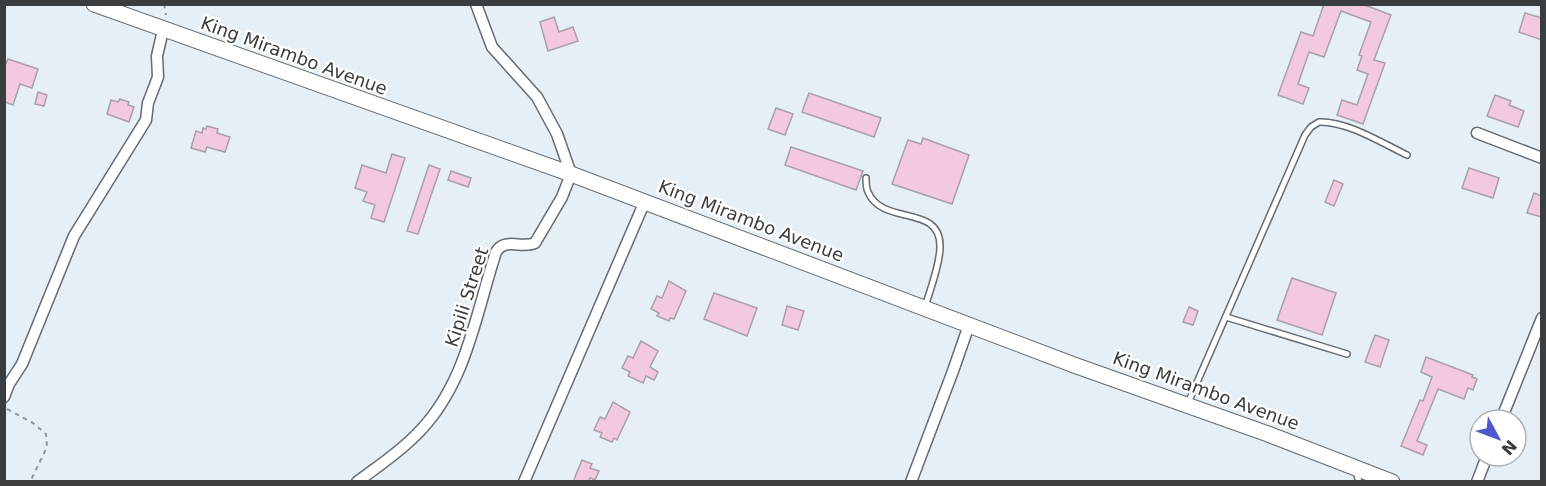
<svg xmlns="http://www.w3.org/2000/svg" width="1546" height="486" viewBox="0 0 1546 486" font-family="'DejaVu Sans',sans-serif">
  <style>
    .building { fill: #f3c9df; stroke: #aaa1a6; stroke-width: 1.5 }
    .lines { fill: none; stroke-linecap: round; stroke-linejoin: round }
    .service-casing { stroke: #646b71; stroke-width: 8 }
    .minor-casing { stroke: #646b71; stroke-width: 13 }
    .secondary-casing { stroke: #646b71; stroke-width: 17 }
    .path { stroke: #91969b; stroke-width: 2; stroke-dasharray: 4.5 4.5; stroke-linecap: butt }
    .service { stroke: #fff; stroke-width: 5 }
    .minor { stroke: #fff; stroke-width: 10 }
    .secondary { stroke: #fff; stroke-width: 15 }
    .labels { text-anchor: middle; stroke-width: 4.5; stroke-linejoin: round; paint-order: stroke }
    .street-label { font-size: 18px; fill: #3a3d40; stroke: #fff }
  </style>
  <rect width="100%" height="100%" fill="#e7eff6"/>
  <g class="building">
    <polygon points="1324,4 1362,4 1391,15 1374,60 1385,63 1363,124 1337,115 1342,100 1357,105 1368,74 1357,70 1362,56 1359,55 1371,22 1341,11 1324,57 1309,52 1298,84 1309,88 1303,104 1278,95 1301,32 1313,36"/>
    <polygon points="1525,13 1542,18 1542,40 1519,32"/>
    <polygon points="554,17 559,32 573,27 578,41 548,51 540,22"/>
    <polygon points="8,59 38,69 32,88 20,84 13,105 5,102 4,68"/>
    <polygon points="38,92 47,95 44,106 35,104"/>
    <polygon points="809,93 881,118 874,137 802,112"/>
    <polygon points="1495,95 1511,101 1509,105 1524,111 1518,127 1487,116"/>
    <polygon points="120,99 129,102 128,105 134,107 129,122 107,114 111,100 118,102"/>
    <polygon points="776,108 793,114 785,135 768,129"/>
    <polygon points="207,126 218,129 217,133 230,137 225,152 207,147 205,152 191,148 196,131 202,133 203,128 206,129"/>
    <polygon points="923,138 969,155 952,204 892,184 908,140 921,144"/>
    <polygon points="791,147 863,171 856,190 785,165"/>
    <polygon points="392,154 405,158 384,222 371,218 375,205 363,201 367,192 355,188 362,165 386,173"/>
    <polygon points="429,165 440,169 418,234 407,231"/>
    <polygon points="1469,168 1499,178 1493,198 1462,188"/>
    <polygon points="451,171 471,178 468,187 448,180"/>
    <polygon points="1334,180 1343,184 1334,206 1325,202"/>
    <polygon points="1534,193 1542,196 1542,217 1527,213"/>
    <polygon points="1292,278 1336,293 1322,335 1277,320"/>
    <polygon points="669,281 686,291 674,319 670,318 669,321 657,316 659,313 651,309 657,296 662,298"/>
    <polygon points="714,293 757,308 747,336 704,319"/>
    <polygon points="787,306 804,311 798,330 782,325"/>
    <polygon points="1189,307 1198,311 1193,325 1183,322"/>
    <polygon points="1375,335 1389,340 1380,367 1365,362"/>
    <polygon points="641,341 658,351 650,367 658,372 654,380 646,376 643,383 628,376 630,372 622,368 628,356 633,358"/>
    <polygon points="1426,357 1473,375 1472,377 1477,379 1473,390 1468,388 1464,399 1438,389 1417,441 1427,445 1423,455 1401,446 1420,400 1423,401 1432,377 1421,372"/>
    <polygon points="613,402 630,412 617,440 614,438 612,442 600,437 602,433 594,430 600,417 605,419"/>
    <polygon points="582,460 592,464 590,468 599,471 595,480 590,478 588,482 573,482"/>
  </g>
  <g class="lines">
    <g class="service-casing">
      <g id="service">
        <path d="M866,178C866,182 866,188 868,192C883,227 941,203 940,247C940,265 930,290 925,307"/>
        <polyline points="1226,317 1347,354"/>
        <path d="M1188,403L1305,135L1311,127L1319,122C1347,121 1382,143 1407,155"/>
        <polyline points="1356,471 1359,482"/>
      </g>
    </g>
    <g class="minor-casing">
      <g id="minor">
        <polyline points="1477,133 1542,158"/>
        <polyline points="4,397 9,384 22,364 74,236 146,120 148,103 158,77 157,56 163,30"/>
        <polyline points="1501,420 1542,318"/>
        <path d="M357,482C377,467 397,454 415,436C466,387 475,316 496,252C505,237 521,249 535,243L562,197L571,174L557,134L537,97L492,47L476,4"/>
        <polyline points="524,482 645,201"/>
        <polyline points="911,482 953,371 969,325"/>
        <polyline points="1477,482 1487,456"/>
      </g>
    </g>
    <g class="secondary-casing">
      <polyline id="secondary" points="94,4 571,174 1074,365 1268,434 1392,482"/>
    </g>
    <g class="path">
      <polyline points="164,4 166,15"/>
      <polyline points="7,409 33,423 46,434 47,447 30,482"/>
    </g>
    <use href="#service" class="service"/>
    <use href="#minor" class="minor"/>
    <use href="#secondary" class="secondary"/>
  </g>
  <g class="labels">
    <g class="street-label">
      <text transform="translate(294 56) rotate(20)" y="6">King Mirambo Avenue</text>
      <text transform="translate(751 221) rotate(21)" y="6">King Mirambo Avenue</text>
      <text transform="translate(467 297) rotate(-72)" y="6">Kipili Street</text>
      <text transform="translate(1206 391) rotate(20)" y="6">King Mirambo Avenue</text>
    </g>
  </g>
  <rect width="1546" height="486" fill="none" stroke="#3a3d40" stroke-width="12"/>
  <g transform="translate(1498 438) rotate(131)"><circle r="28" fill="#ffffff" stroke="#b0b1b3" stroke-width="1.5"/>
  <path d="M0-4.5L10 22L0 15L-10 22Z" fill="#4e57cd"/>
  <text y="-9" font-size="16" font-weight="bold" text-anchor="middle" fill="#3a3d40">N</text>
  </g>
</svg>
